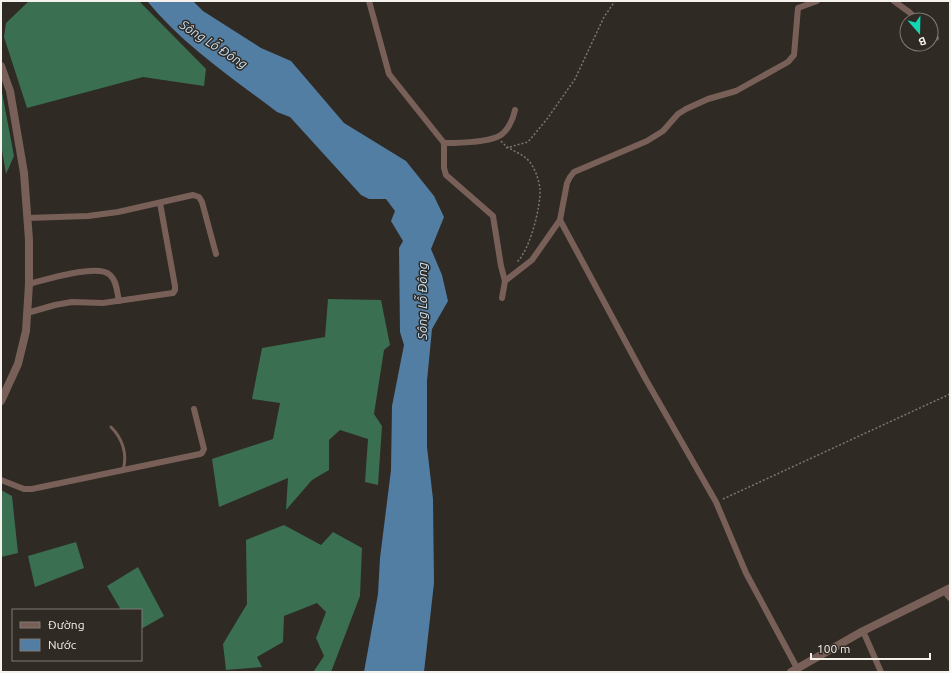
<svg xmlns="http://www.w3.org/2000/svg" width="951" height="673" viewBox="0 0 951 673" font-family="Ubuntu,sans-serif">
  <style>
    .forest { fill: #3a6f52 }
    .water { fill: #537ea3 }
    .lines { fill: none; stroke-linecap: round; stroke-linejoin: round }
    .path { stroke: #7c7771; stroke-width: 1.5; stroke-dasharray: 2 2; stroke-linecap: butt }
    .service { stroke: #786058; stroke-width: 3 }
    .minor { stroke: #786058; stroke-width: 6 }
    .tertiary { stroke: #786058; stroke-width: 8 }
    .labels { text-anchor: middle; stroke-width: 3; stroke-linejoin: round; paint-order: stroke }
    .water-label { font-size: 13px; font-style: italic; fill: #c7e1f8; stroke: #2f2a23 }
  </style>
  <rect width="100%" height="100%" fill="#2f2a23"/>
  <g class="forest">
    <polygon points="29,1 139,1 206,69 204,86 143,77 27,108 4,37 6,23"/>
    <polygon points="1,87 14,156 6,174 1,144"/>
    <polygon points="328,299 381,300 390,345 384,350 374,414 382,426 378,485 365,482 368,439 340,430 329,440 329,470 312,480 286,510 288,478 219,507 212,459 273,439 280,403 252,399 262,348 325,337"/>
    <polygon points="1,490 12,496 18,553 1,557"/>
    <polygon points="284,525 321,545 333,532 362,548 360,596 331,672 314,671 324,656 316,638 326,612 317,603 284,616 283,642 257,657 262,667 226,670 223,644 247,604 246,540"/>
    <polygon points="76,542 84,568 35,587 28,556"/>
    <polygon points="138,567 164,616 141,629 141,610 121,610 107,586"/>
  </g>
  <path class="water" d="M147,1H193L203,11L261,48L291,61L344,123L406,161L434,196L444,217L431,249L442,275L448,301L432,329L427,381V447L433,499L434,583L424,672H364L378,594L380,558L391,470L392,406L404,345L400,332L399,248L403,241L391,221L395,211L386,199H369L361,195L290,117L277,112C232,78 183,45 147,1Z"/>
  <g class="lines">
    <g class="path">
      <path d="M501,141C509,151 521,152 529,161C535,168 539,180 540,189C541,206 530,250 517,262"/>
      <polyline points="506,148 528,142 547,119 575,79 604,17 615,1"/>
      <polyline points="723,499 950,394"/>
    </g>
    <path class="service" d="M111,427C122,438 128,454 123,470"/>
    <g class="minor">
      <polyline points="369,1 389,74 444,143 444,168 446,175 493,216 501,266 505,281 502,298"/>
      <polyline points="894,1 909,12 918,20"/>
      <polyline points="931,33 936,38"/>
      <path d="M444,143C457,143 485,142 497,137C507,133 513,120 515,110"/>
      <polyline points="27,218 88,216 118,212 193,195 199,197 202,202 216,254"/>
      <polyline points="560,220 645,378 716,502 746,573 797,668"/>
      <polyline points="505,281 532,260 560,220 567,183 570,177 574,172 647,141 663,131 678,114 686,109 708,99 736,91 788,62 794,55 798,8 817,1"/>
      <path d="M29,284C45,280 98,263 110,275C117,281 117,293 119,301"/>
      <polyline points="27,313 55,305 72,302 103,303 173,293 175,290 175,286 160,203"/>
      <polyline points="1,480 24,489 32,489 200,454 202,453 204,449 194,409"/>
      <polyline points="944,591 950,598"/>
      <polyline points="863,631 881,672"/>
    </g>
    <g class="tertiary">
      <polyline points="1,66 10,91 24,173 29,240 29,284 26,331 18,364 1,401"/>
      <polyline points="791,672 863,631 950,588"/>
    </g>
  </g>
  <g class="labels">
    <g class="water-label">
      <text transform="translate(214 44) rotate(33)" y="5">Sông Lỗ Đông</text>
      <text transform="translate(422 301) rotate(-90)" y="5">Sông Lỗ Đông</text>
    </g>
  </g>
  <rect width="951" height="673" fill="none" stroke="#f5f1ed" stroke-width="4"/>
  <rect x="12" y="609" width="130" height="52" fill="#2f2a23" stroke="#7e7a74"/>
  <rect x="20" y="622" width="20" height="6" fill="#786058" stroke="#7e7a74"/>
  <text x="48" y="629" font-size="12" fill="#f5f1ed">Đường</text>
  <rect x="20" y="639" width="20" height="12" fill="#537ea3" stroke="#7e7a74"/>
  <text x="48" y="649" font-size="12" fill="#f5f1ed">Nước</text>
  <g transform="translate(919 32) rotate(160)"><circle r="19" fill="#2f2a23" stroke="#7e7a74"/>
  <path d="M0-3L7 15L0 10L-7 15Z" fill="#12d5b4"/>
  <text y="-6" font-size="11" font-weight="bold" text-anchor="middle" fill="#f5f1ed">B</text>
  </g>
  <path d="M811 653v6h119v-6" fill="none" stroke="#f5f1ed" stroke-width="2"/>
  <text x="817" y="653" font-size="12" fill="#f5f1ed" stroke="#2f2a23" stroke-width="3" paint-order="stroke">100 m</text>
</svg>
